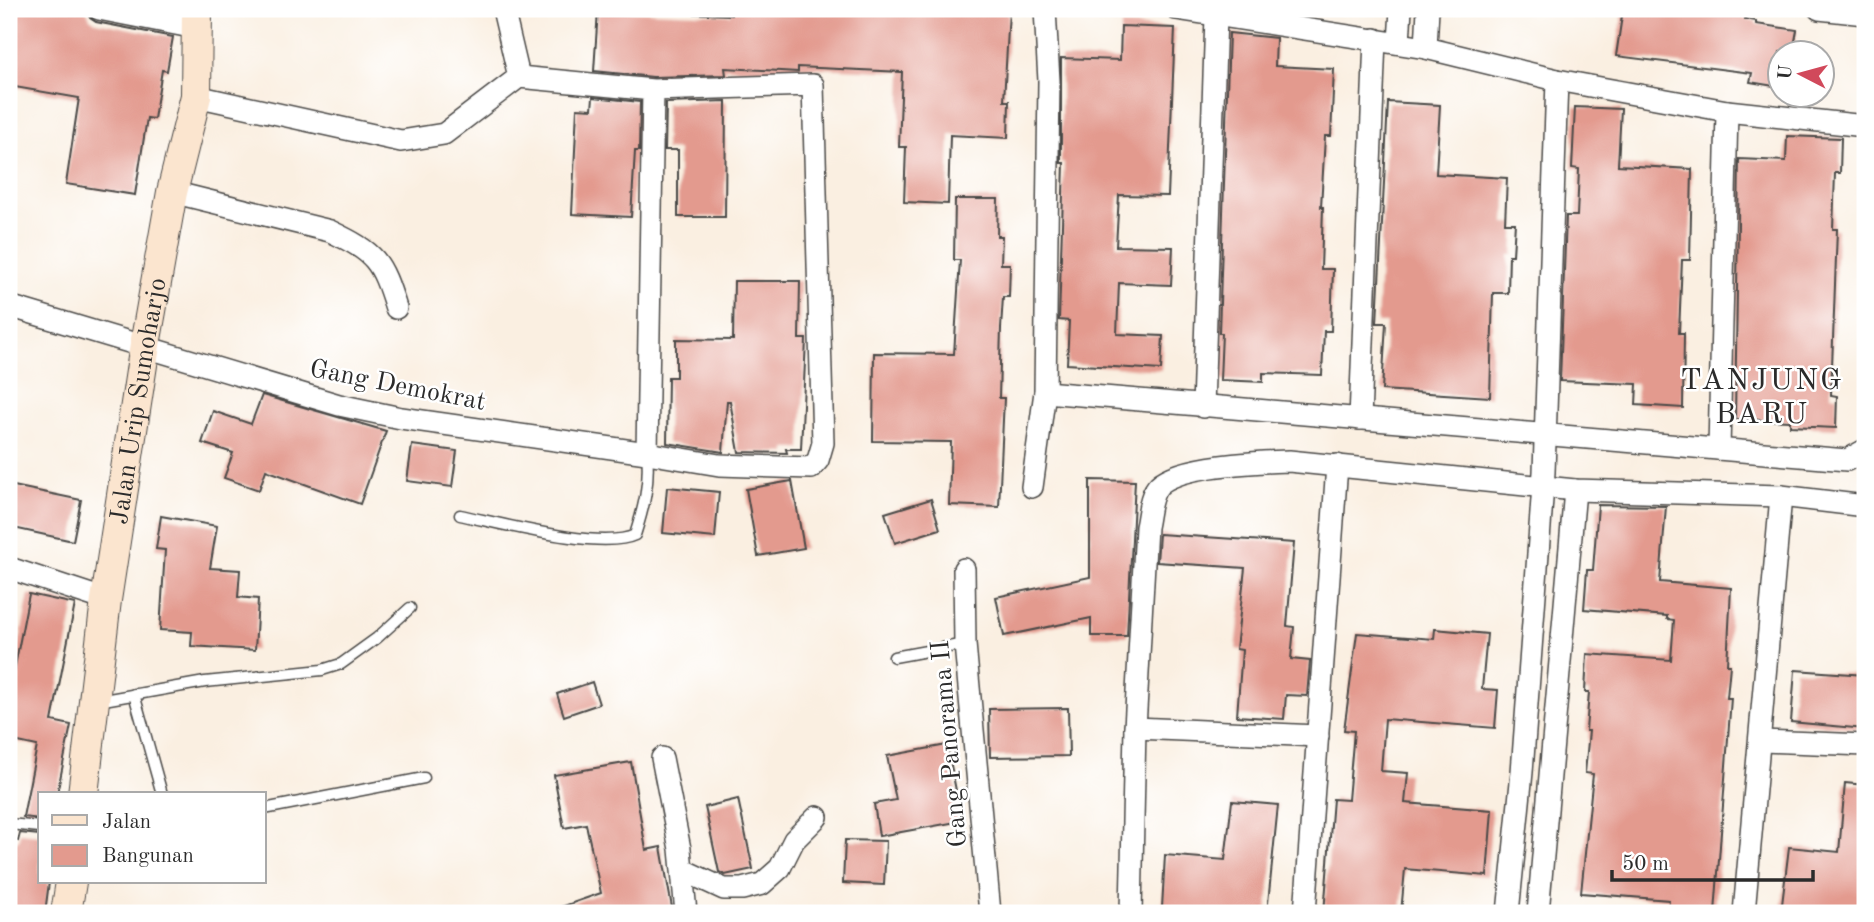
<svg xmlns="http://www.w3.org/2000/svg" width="1874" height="922" viewBox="0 0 1874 922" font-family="'Old Standard TT',serif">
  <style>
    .building { fill: #e39a8e }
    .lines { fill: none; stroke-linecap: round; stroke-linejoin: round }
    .lane-casing { stroke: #4a4846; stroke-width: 13 }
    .street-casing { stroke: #4a4846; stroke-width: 24 }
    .secondary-casing { stroke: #4a4846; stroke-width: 32 }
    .lane { stroke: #fff; stroke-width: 10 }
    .street { stroke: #fff; stroke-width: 21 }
    .secondary { stroke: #fbe5cf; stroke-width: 30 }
    .labels { text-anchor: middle; stroke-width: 5; stroke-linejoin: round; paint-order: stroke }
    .street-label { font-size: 26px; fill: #2b2b2b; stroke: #fff }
    .quarter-label { font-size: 30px; letter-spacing: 2px; fill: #2b2b2b; stroke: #fff }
  </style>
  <rect width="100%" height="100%" fill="#fff"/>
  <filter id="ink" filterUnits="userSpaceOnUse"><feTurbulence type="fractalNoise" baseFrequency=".0143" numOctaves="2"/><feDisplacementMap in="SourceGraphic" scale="14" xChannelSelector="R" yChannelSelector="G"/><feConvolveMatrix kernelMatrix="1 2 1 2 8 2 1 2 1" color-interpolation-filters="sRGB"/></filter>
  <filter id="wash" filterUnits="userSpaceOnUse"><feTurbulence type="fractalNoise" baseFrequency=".00686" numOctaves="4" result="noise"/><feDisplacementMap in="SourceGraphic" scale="28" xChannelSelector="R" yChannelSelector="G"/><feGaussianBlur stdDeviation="1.57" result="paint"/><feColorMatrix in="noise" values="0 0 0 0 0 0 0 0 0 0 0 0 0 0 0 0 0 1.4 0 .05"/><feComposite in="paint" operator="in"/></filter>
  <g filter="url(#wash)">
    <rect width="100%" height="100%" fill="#faefe1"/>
    <g id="blocks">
      <g class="building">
        <polygon points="9,9 86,9 90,18 96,22 173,37 167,71 162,70 154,119 147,118 135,195 66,184 79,98 9,86"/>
        <polygon points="731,9 1009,11 1004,101 1009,101 1008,138 950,135 948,204 904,202 906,147 899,147 902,72 798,67 798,72 725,68 726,75 653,77 594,71 598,10 731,15"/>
        <polygon points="1623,9 1746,9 1745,19 1756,21 1756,24 1797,30 1793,52 1780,52 1780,87 1750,82 1752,73 1616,56"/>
        <polygon points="1121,26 1175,28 1168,196 1119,195 1116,246 1173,247 1171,285 1119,283 1117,334 1163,336 1161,370 1067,364 1069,321 1059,320 1064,163 1061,163 1061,58 1120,60"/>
        <polygon points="1229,33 1276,38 1275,66 1334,69 1331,136 1325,136 1321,207 1323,207 1321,269 1333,269 1331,331 1324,331 1322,375 1263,373 1263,382 1220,380 1222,333 1219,333"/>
        <polygon points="593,97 640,102 639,151 635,151 631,217 572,214 577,108 592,109"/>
        <polygon points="726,101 725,217 678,217 678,150 665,150 666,103"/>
        <polygon points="1388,102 1440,105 1436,174 1507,178 1505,223 1515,223 1513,255 1509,255 1508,293 1493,293 1490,397 1382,390 1386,323 1377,323"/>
        <polygon points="1575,107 1621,109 1618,165 1692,169 1690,260 1682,260 1679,333 1684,333 1683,408 1636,405 1637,384 1560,381 1566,216 1577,216 1579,169 1572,168"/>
        <polygon points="1787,136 1841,138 1840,173 1835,173 1833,229 1837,229 1831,395 1837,396 1836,428 1790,426 1790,421 1735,419 1739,159 1786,161"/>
        <polygon points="955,199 998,199 997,236 1002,236 1001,264 1010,264 1009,297 1003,297 1001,328 999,398 1004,398 999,507 949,505 951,442 873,441 874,353 954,354 960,260 954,260"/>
        <polygon points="734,281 800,281 799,339 806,339 801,449 786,449 787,453 739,452 730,401 727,401 723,452 667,443 668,377 676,377 676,339 733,340"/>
        <polygon points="262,395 386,431 360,504 266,470 259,490 224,478 233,453 202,443 213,411 251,424"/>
        <polygon points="412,445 457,451 452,487 407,481"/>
        <polygon points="1090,480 1135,481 1127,636 1091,636 1091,618 1004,636 996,597 1090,577"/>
        <polygon points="792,481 804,548 758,556 746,489"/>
        <polygon points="9,485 81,500 73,541 9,527"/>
        <polygon points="667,487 719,492 715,538 663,533"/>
        <polygon points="931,499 940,529 895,543 885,513"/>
        <polygon points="1598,505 1666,506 1660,582 1731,588 1727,665 1730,665 1727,698 1731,698 1715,913 1668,913 1669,900 1581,893 1593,774 1585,773 1589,731 1586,731 1589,692 1585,692 1587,654 1671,660 1674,620 1667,619 1667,616 1584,609 1587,570 1593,570"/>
        <polygon points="161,516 217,526 210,568 240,570 238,597 258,599 255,650 191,646 192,632 160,630 165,550 156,549"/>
        <polygon points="1159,534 1294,543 1287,626 1294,627 1291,659 1310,661 1307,696 1286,695 1284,719 1237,716 1242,650 1236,649 1245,568 1157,562"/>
        <polygon points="29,594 75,604 52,721 71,725 57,794 40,794 40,819 23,817 37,746 9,740 9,697"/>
        <polygon points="1435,629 1487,634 1482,689 1498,690 1495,728 1385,719 1381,771 1408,773 1405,803 1492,810 1487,876 1405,869 1401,913 1324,913 1333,799 1348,800 1354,731 1344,730 1357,633 1434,639"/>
        <polygon points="1795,670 1865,675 1865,729 1791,722"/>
        <polygon points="592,682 599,704 564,716 557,694"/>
        <polygon points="1068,708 1069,756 990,757 989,709"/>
        <polygon points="947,745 962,821 879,836 874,804 896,800 887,756"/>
        <polygon points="631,762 646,850 661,847 673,913 553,913 552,910 601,893 586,824 564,828 554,775"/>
        <polygon points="1845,783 1865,785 1865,912 1830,909 1830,913 1781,913 1789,847 1839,852"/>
        <polygon points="738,799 753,869 725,875 719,872 705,807"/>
        <polygon points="1232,801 1278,805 1267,913 1165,913 1166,908 1162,908 1165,855 1225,860"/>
        <polygon points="20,833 40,835 40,882 49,882 45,913 9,913 9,839 18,841"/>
        <polygon points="845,840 886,841 884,885 843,883"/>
      </g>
    </g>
  </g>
  <g filter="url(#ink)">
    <use href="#blocks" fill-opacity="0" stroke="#4a4846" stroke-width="2"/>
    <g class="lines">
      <g class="lane-casing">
        <g id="lane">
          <path d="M460,515C499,523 602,551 635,535C644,507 650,483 647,453"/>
          <polyline points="894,657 965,644"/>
          <polyline points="134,694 162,794"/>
          <polyline points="98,701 205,682 322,670 341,664 377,638 410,608"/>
          <polyline points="264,809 424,778"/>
          <polyline points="9,824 40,827"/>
        </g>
      </g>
      <g class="street-casing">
        <g id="street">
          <polyline points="99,9 196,28"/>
          <polyline points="503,9 519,77"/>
          <polyline points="1176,9 1426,48 1557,80 1727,111 1865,126"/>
          <polyline points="1819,9 1865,14"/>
          <polyline points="1399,43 1401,9"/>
          <polyline points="1426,48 1428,9"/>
          <polyline points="196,96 401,141 444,134 519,77 653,90 813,85 823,443 818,460 811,468 719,465 647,453 653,90"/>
          <path d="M172,192L330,231C376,253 381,260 396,308"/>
          <polyline points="9,306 339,405 401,418 647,453"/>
          <polyline points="1045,392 1847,460 1865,450"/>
          <polyline points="1203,407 1216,16"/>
          <polyline points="1360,419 1375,39"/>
          <polyline points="1719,449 1727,111"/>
          <polyline points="1032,487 1045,392 1049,81 1045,9"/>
          <polyline points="9,568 106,600"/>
          <polyline points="964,569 965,644 990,913"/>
          <polyline points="1135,728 1318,736"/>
          <polyline points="1761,741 1865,745"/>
          <polyline points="662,758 680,849 686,913"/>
          <polyline points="683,870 724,889 742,889 762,884 780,868 794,840 817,817"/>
          <path d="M1131,913L1135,728L1146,527C1149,515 1149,495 1159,485C1180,465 1259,462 1289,461L1575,490L1781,496L1865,506"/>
          <polyline points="1305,913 1337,465"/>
          <polyline points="1508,913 1522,772 1544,472 1557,80"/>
          <polyline points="1538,913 1575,490"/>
          <polyline points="1744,913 1781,496"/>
        </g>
      </g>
      <g class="secondary-casing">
        <g id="secondary">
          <path id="s1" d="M83,794L106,600L145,345L172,192L196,96L197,9"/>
          <polyline points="66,913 71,882"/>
        </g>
      </g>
      <use href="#lane" class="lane"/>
      <use href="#street" class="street"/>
      <use href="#secondary" class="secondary"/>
    </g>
  </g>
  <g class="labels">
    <g class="street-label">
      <text transform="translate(398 384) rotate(11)" y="9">Gang Demokrat</text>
      <text dy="9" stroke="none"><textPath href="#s1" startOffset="397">Jalan Urip Sumoharjo</textPath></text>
      <text transform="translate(948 744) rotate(-95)" y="9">Gang Panorama II</text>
    </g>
    <g class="quarter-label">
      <text x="1762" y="389">TANJUNG<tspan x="1762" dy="34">BARU</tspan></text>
    </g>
  </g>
  <rect width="1874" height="922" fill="none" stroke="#fff" stroke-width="35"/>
  <rect x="38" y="792" width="228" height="91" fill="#ffffff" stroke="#aaaaaa" stroke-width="2"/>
  <rect x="52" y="815" width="35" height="10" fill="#fbe5cf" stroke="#aaaaaa" stroke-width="2"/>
  <text x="102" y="828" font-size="21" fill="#2b2b2b">Jalan</text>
  <rect x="52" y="845" width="35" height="21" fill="#e39a8e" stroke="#aaaaaa" stroke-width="2"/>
  <text x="102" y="862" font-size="21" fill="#2b2b2b">Bangunan</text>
  <g transform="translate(1801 74) rotate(276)"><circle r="33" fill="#ffffff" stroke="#aaaaaa" stroke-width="2"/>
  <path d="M0-5L12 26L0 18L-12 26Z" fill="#d1495b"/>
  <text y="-10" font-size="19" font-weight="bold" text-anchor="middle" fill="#2b2b2b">U</text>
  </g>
  <path d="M1612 870v10h201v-10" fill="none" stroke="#2b2b2b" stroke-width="3.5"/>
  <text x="1622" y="870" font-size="21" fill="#2b2b2b" stroke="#ffffff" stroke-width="5" paint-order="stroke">50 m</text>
</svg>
